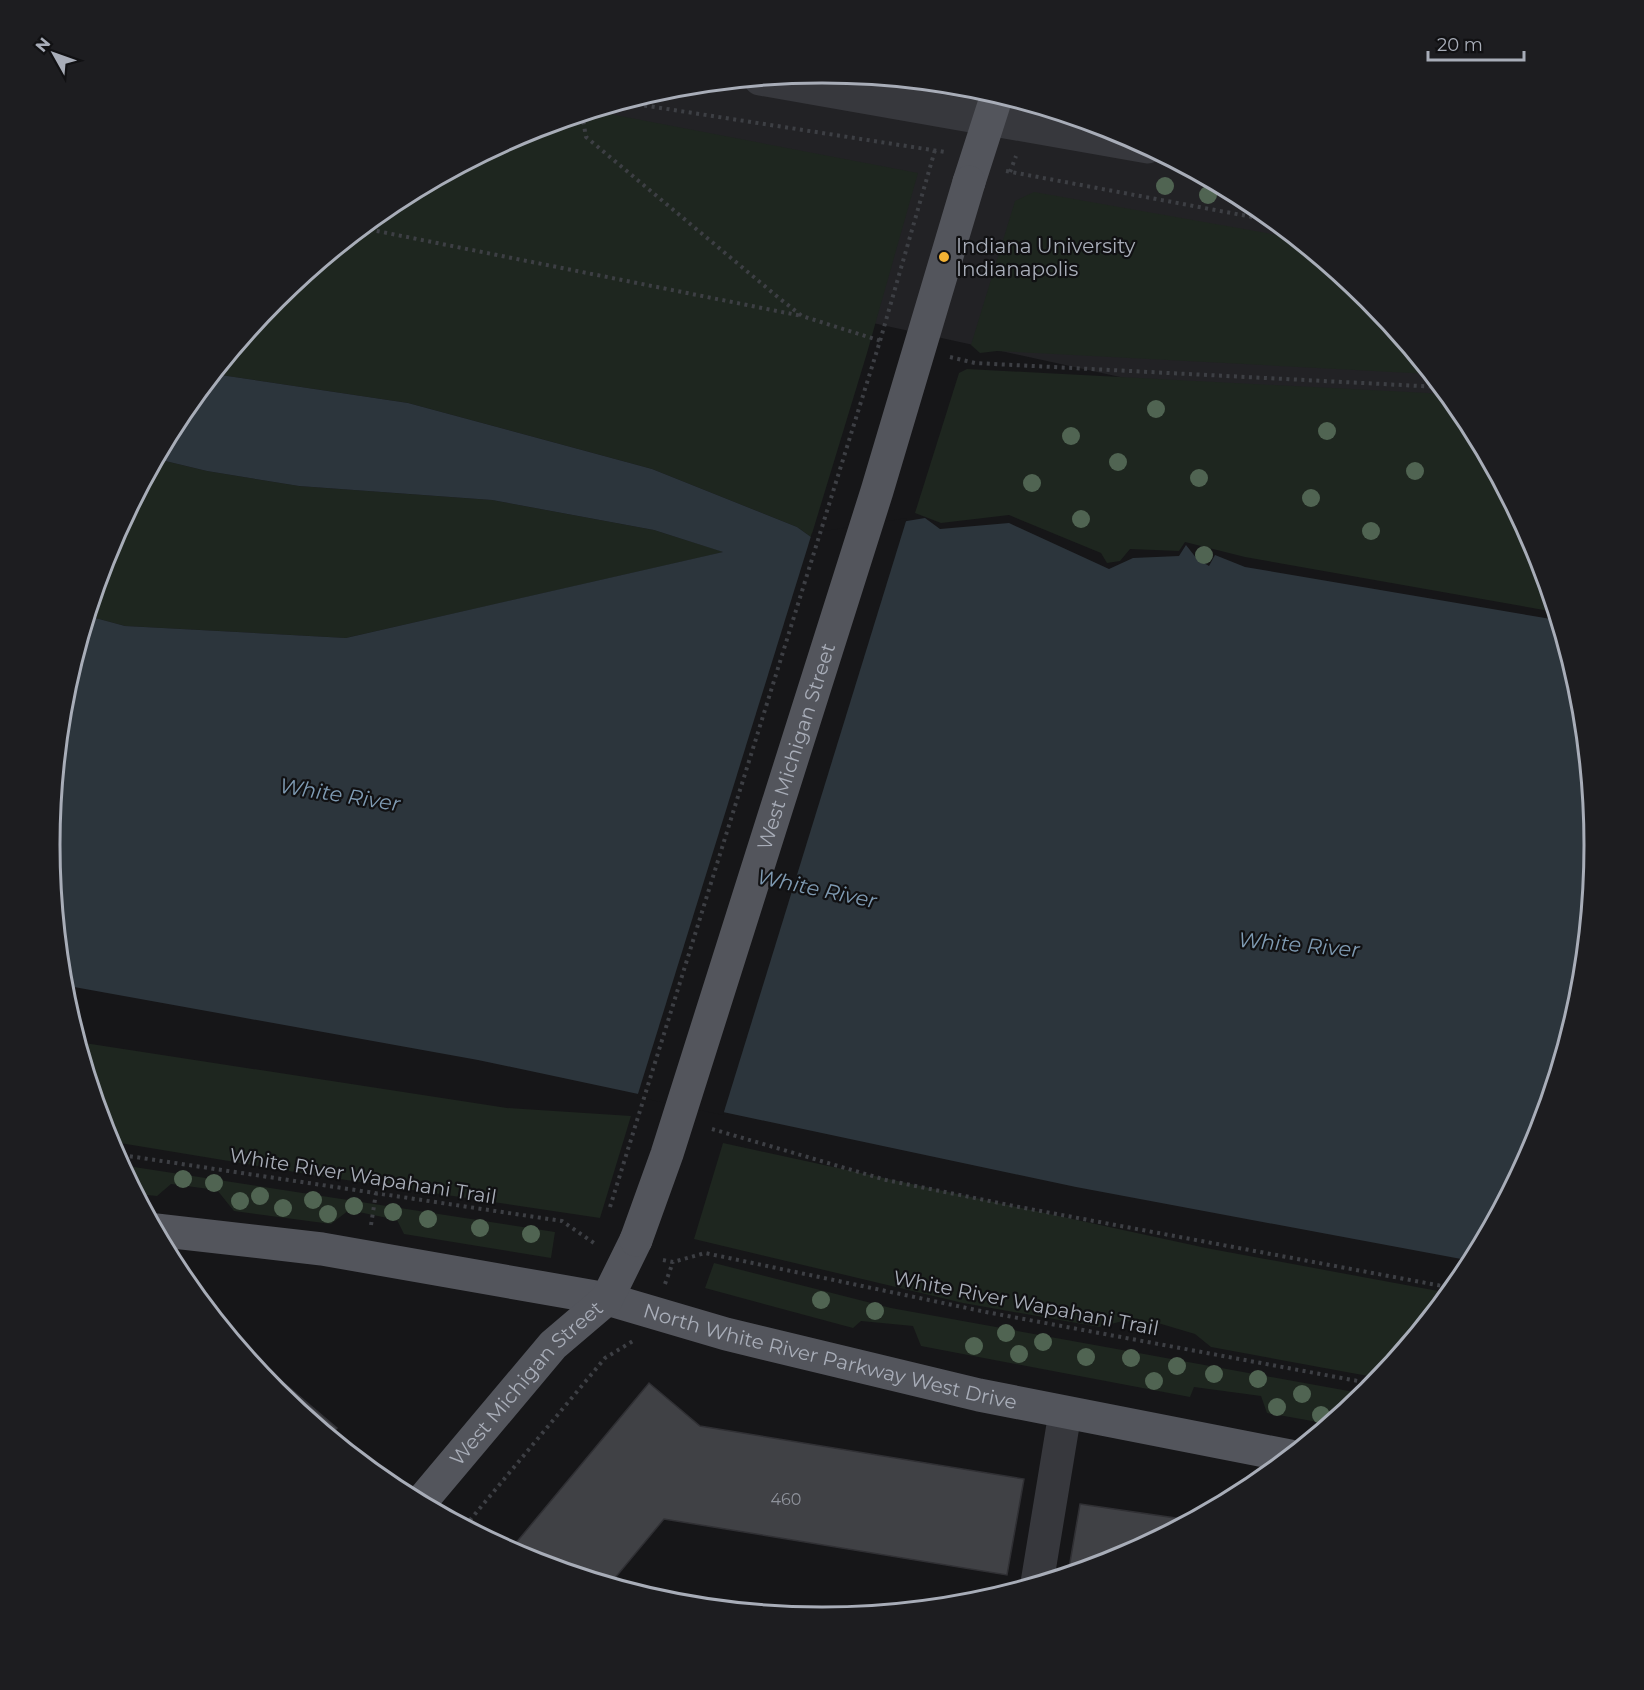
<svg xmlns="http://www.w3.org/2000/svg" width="1644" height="1690" viewBox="0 0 1644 1690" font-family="Montserrat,sans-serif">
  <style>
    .built { fill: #222225 }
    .green { fill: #1e261f }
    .water { fill: #2c353c }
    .pier { fill: #161618 }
    .building { fill: #404145; stroke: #303034; stroke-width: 1.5 }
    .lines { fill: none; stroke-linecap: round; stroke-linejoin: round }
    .path { stroke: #3d3f44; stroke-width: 4; stroke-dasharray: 3 4.5; stroke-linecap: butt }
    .minor { stroke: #37383d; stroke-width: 33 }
    .major { stroke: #53555c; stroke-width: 33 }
    .major-bridge { stroke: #53555c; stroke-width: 33 }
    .tree { fill: #506452 }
    .poi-dot { fill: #f2b134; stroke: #111113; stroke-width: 2 }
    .labels { text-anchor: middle; stroke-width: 4.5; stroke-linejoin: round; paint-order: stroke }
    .number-label { font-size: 16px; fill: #8e929b }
    .poi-label { font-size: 20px; fill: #a8adb8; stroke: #111113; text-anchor: start }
    .street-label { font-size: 20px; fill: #a8adb8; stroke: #111113 }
    .water-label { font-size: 21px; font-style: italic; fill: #7f9bb3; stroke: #111113 }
    .rim { fill: none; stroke: #a8adb8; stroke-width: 3 }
  </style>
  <rect width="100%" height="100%" fill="#161618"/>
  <polygon class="built" points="822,73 973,87 1118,131 1251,203 1368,299 1464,416 1486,457 378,215 393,202 527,131 672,87"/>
  <g class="green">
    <polygon points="594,111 918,173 867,353 811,537 797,527 652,469 408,403 214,374 276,299 393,203 527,131"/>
    <polygon points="1034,192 1294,238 1368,299 1430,374 997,351 980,353 971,345 1015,201"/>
    <polygon points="967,369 1447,394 1465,416 1536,550 1555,612 1245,557 1185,542 1179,551 1130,549 1120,561 1107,563 1101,553 1009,515 941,523 915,513 959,373"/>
    <polygon points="157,459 207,471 299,486 492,500 654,530 724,552 346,638 125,626 88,616 108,549"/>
    <polygon points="78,1042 507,1108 631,1116 600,1218 313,1175 108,1141"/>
    <polygon points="723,1143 1206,1248 1449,1293 1379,1378 1211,1347 1195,1334 1158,1323 1123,1321 1099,1327 963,1303 694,1239"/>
    <polygon points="121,1165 555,1232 551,1258 404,1234 397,1220 349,1210 331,1224 234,1211 217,1190 171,1184 157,1196 137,1194"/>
    <polygon points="714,1263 891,1308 1365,1394 1329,1424 1267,1413 1261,1396 1194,1387 1190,1397 921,1346 913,1326 861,1321 853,1328 705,1288"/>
  </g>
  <polygon class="water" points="214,374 408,403 652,469 797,527 811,537 925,518 940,529 1009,523 1109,569 1133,558 1179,556 1186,545 1197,559 1209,566 1215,555 1245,567 1557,620 1580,695 1594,845 1580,996 1536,1141 1472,1261 1076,1187 478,1060 63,985 50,845 64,694 88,616 125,626 346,638 723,552 654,530 492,500 299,486 207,471 157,459 180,416"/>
  <polygon class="pier" points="907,518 723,1115 637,1097 812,533"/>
  <g class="building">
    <polygon points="278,1378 337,1428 331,1436 276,1391 272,1386"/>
    <polygon points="649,1383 700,1426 1024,1479 1007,1575 664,1519 610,1584 526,1559 510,1550"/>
    <polygon points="1080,1504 1189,1520 1117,1559 1068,1574"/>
  </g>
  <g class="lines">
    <g class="path">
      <polyline points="622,102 945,152"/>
      <polyline points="582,114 586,137 779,298 802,316 881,341"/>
      <polyline points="1006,171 1274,221"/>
      <polyline points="1010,172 1016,156"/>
      <polyline points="362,228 802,316"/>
      <polyline points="950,357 975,363 1440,387"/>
      <polyline points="712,1129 886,1180 1019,1207 1453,1288"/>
      <polyline points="115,1154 562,1221 597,1245"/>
      <polyline points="610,1207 880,341 935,150"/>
      <polyline points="371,1225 376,1193"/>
      <polyline points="663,1260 673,1262 705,1253 986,1312 1374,1384"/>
      <polyline points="665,1284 673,1262"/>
      <polyline points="465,1526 605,1358 633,1341"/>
    </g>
    <g class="minor">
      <polyline points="760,79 1148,147"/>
      <polyline points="1037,1583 1065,1413"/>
    </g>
    <g class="major">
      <polyline points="969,182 997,95"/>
      <path id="s1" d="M156,1230L322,1249L607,1299L726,1334L979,1395L1290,1456"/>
      <path id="s2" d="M421,1502L553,1345L607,1299L636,1240"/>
    </g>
    <path class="major-bridge" id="s3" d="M636,1240L667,1154L877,491L969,182"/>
  </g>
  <g class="tree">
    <circle cx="1165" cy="186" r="9"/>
    <circle cx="1208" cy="195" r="9"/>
    <circle cx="1156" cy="409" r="9"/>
    <circle cx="1327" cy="431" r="9"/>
    <circle cx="1071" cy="436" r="9"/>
    <circle cx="1118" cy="462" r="9"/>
    <circle cx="1415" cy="471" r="9"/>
    <circle cx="1199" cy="478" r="9"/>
    <circle cx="1032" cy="483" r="9"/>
    <circle cx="1311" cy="498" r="9"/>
    <circle cx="1081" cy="519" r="9"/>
    <circle cx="1371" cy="531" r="9"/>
    <circle cx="1204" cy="555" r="9"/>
    <circle cx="183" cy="1179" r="9"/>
    <circle cx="214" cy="1183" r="9"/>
    <circle cx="260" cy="1196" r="9"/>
    <circle cx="313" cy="1200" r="9"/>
    <circle cx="240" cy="1201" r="9"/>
    <circle cx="354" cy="1206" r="9"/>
    <circle cx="283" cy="1208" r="9"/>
    <circle cx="393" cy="1212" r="9"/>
    <circle cx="328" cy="1214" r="9"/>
    <circle cx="428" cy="1219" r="9"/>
    <circle cx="480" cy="1228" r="9"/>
    <circle cx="531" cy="1234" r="9"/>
    <circle cx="821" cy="1300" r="9"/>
    <circle cx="875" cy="1311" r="9"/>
    <circle cx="1006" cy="1333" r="9"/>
    <circle cx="1043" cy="1342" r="9"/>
    <circle cx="974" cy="1346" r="9"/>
    <circle cx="1019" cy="1354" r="9"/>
    <circle cx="1086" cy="1357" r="9"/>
    <circle cx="1131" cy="1358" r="9"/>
    <circle cx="1177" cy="1366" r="9"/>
    <circle cx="1214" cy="1374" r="9"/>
    <circle cx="1258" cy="1379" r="9"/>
    <circle cx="1154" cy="1381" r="9"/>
    <circle cx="1302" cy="1394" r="9"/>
    <circle cx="1277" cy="1407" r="9"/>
    <circle cx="1321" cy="1415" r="9"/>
  </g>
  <circle class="poi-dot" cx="944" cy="257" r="6"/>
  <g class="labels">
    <g class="number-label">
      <text x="786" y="1505">460</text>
    </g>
    <g class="poi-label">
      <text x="956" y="253">Indiana University<tspan x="956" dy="23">Indianapolis</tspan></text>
    </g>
    <g class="street-label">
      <text dy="7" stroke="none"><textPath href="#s3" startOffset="519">West Michigan Street</textPath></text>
      <text transform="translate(363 1176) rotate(9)" y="7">White River Wapahani Trail</text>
      <text transform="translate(1026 1303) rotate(11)" y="7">White River Wapahani Trail</text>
      <text dy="7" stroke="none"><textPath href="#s1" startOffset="687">North White River Parkway West Drive</textPath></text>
      <text dy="7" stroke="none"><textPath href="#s2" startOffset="159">West Michigan Street</textPath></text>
    </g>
    <g class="water-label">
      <text transform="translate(340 795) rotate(9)" y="7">White River</text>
      <text transform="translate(817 889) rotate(12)" y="7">White River</text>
      <text transform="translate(1299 945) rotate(5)" y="7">White River</text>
    </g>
  </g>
  <path d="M0 0H1644V1690H0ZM60 845a762 762 0 1 1 1524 0a762 762 0 1 1-1524 0Z" fill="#1d1d20" fill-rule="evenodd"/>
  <path class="rim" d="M60 845a762 762 0 1 1 1524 0a762 762 0 1 1-1524 0Z"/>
  <g transform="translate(54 54) rotate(310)" stroke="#111113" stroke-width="4.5" paint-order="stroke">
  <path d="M0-4.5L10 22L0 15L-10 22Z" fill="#a8adb8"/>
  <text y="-9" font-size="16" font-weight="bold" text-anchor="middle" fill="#a8adb8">N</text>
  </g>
  <path d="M1428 51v9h96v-9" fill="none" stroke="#a8adb8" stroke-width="3"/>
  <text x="1437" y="51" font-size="18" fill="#a8adb8" stroke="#111113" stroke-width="4.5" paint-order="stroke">20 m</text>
</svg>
